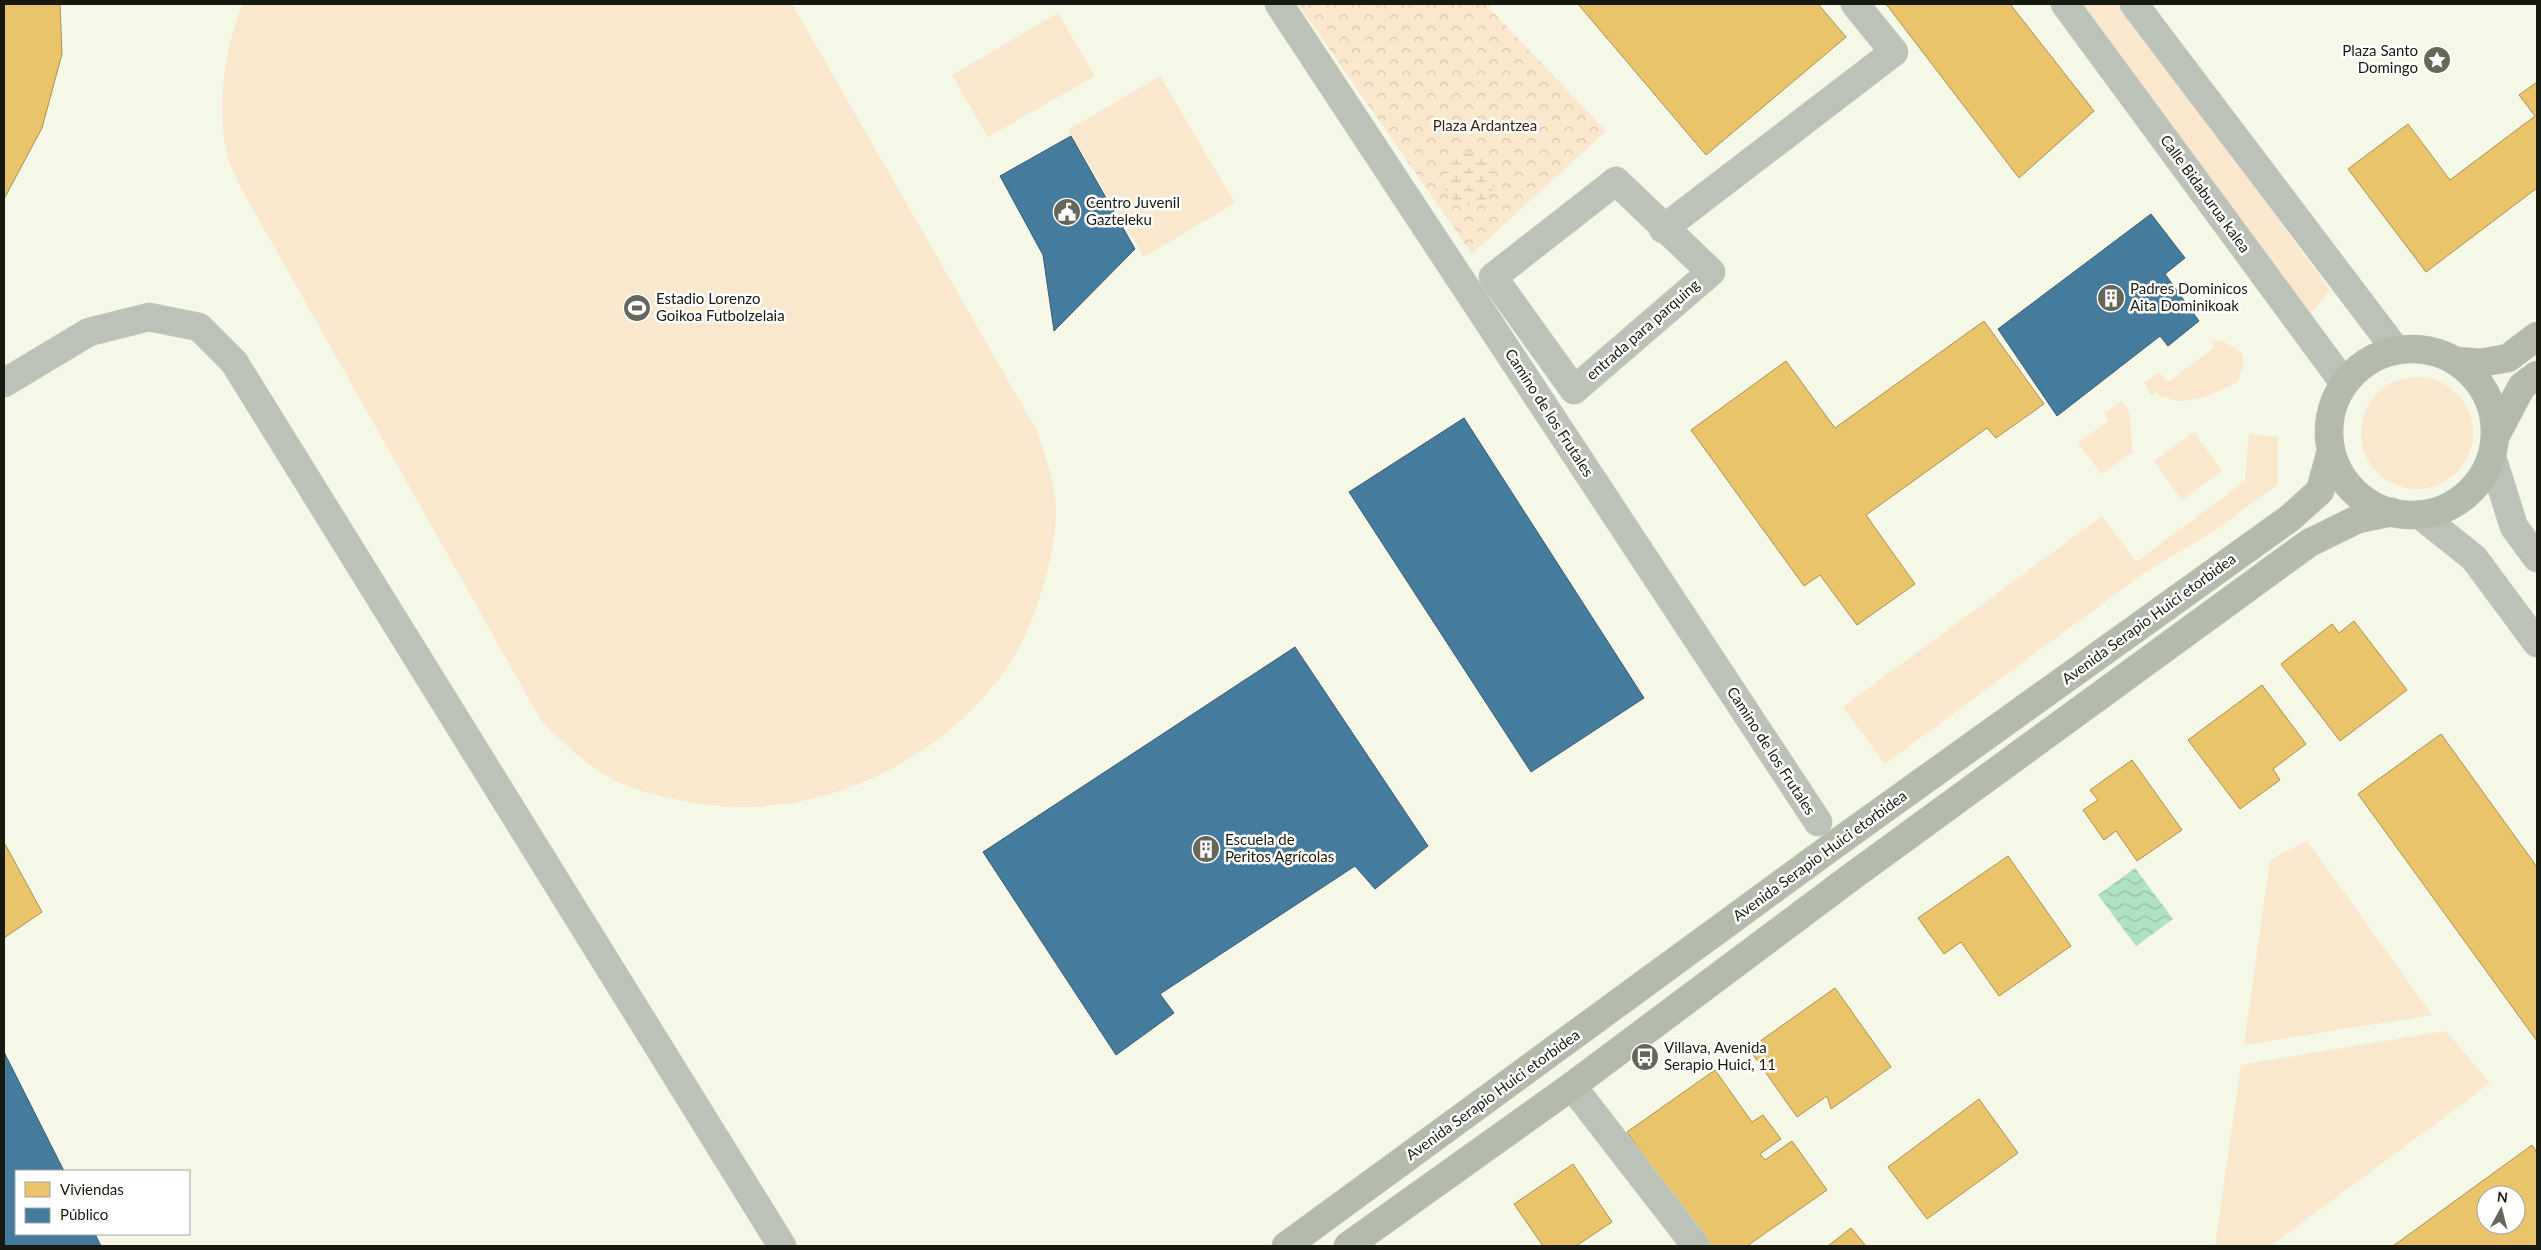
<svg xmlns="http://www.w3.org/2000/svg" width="2541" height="1250" viewBox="0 0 2541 1250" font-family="Lato,sans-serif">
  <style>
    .grass { fill: #f9e8ce }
    .forest { fill: url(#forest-crowns) }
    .wetland { fill: url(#wetland-marsh) }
    .water { fill: url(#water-waves) }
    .homes { fill: #e9c46a; stroke: #aa914f; fill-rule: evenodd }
    .public { fill: #457b9d; stroke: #385e72 }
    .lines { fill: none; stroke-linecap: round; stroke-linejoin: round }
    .minor-casing { stroke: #d1d2c6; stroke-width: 29 }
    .major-casing { stroke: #d1d2c6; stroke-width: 29 }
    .minor { stroke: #bcc2b7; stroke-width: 28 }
    .major { stroke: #b4baac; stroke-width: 28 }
    .labels { text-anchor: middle; stroke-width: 5; stroke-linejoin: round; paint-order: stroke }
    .poi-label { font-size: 15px; fill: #18190f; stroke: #fff; text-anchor: start }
    .park-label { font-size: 15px; fill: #3b250b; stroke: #fff }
    .street-label { font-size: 15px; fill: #18190f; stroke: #fff }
  </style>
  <defs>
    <pattern id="forest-crowns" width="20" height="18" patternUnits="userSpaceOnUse" patternTransform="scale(1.25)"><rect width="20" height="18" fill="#f9e8ce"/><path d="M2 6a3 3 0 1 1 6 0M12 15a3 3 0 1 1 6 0" fill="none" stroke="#d5c6b0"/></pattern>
    <pattern id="wetland-marsh" width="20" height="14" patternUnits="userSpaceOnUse" patternTransform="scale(1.25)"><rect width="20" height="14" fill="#f9e8ce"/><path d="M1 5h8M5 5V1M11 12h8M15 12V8" fill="none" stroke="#d5c6b0"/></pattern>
    <pattern id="water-waves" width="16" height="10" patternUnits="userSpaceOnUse" patternTransform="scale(1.25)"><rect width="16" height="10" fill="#afe2be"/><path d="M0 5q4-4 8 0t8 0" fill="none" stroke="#96c1a2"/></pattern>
  </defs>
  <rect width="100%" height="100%" fill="#f5f7e7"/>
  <g class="grass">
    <path d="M243,4H792L1036,429C1046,457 1056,484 1056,513C1056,535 1051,558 1045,579C1037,609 1025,641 1008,666C939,767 805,827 684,801C662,796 636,792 616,781C588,767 565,744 542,722L240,186C235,174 228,162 226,150C217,107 225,44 243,4Z"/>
    <polygon points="2082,4 2119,4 2330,290 2310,314"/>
    <polygon points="1058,13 1095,76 988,137 952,75"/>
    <polygon points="1160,76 1235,203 1144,257 1068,130"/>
    <path d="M2211,340L2224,342L2241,352L2244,362L2238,381C2223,391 2183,409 2166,397L2162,399L2157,392L2151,395L2144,382L2159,372L2168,382L2215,347Z"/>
    <circle cx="2417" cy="433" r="56"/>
    <polygon points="2122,401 2129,411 2133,452 2101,474 2078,442 2109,421 2104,413"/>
    <polygon points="2194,432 2222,471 2182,500 2154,461"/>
    <polygon points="2249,434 2278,437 2278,484 2214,531 2144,573 1885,764 1843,707 2102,516 2136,562 2245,481"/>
    <polygon points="2307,841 2432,1015 2244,1045 2270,860"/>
    <polygon points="2446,1031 2490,1083 2271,1246 2215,1246 2241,1065"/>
  </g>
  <polygon class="forest" points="1298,4 1492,4 1489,8 1606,131 1472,254"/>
  <circle class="wetland" cx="1469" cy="179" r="26"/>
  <polygon class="water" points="2135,868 2173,919 2136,946 2098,895"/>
  <g class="homes">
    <polygon points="4,4 60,4 62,54 42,128 4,199"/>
    <polygon points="1578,4 1818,4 1846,37 1706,155"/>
    <polygon points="1886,4 2010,4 2094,111 2019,178"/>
    <polygon points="2537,82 2537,188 2426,272 2348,169 2408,124 2450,180 2535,116 2519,95"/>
    <polygon points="1984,321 2044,404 1996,438 1987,428 1866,515 1915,584 1857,625 1820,575 1804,586 1691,430 1786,361 1835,428"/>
    <polygon points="2354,621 2407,690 2340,741 2281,664 2332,624 2339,633"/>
    <polygon points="2262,685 2306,744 2273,769 2280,780 2240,809 2188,740"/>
    <polygon points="2441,734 2537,867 2537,1041 2358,794"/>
    <polygon points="2132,760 2182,830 2137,861 2116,831 2104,840 2083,810 2098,800 2090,790"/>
    <polygon points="5,844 42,912 4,938 4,845"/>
    <polygon points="2008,856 2071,946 1999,996 1961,942 1944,954 1918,918"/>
    <polygon points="1835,988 1891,1067 1831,1109 1827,1096 1797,1117 1749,1049"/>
    <polygon points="1715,1070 1752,1122 1763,1115 1781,1139 1760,1154 1765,1160 1792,1141 1827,1190 1747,1246 1708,1246 1627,1132"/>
    <polygon points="1979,1099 2018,1153 1927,1219 1888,1167"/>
    <path d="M2532,1145L2537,1153V1246H2393ZM2486,1195H2516V1225H2486Z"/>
    <polygon points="1573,1164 1612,1222 1576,1246 1543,1246 1514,1204"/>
    <polygon points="1851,1228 1866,1246 1828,1246"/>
  </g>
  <g class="public">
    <polygon points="1071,136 1135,249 1054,331 1043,255 1000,176"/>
    <polygon points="2151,214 2185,258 2165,274 2199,321 2168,346 2160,336 2057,416 1998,329"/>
    <polygon points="1464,418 1644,698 1531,772 1349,492"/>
    <polygon points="1295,647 1428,846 1375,889 1355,866 1160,994 1174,1013 1116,1055 983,852"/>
    <polygon points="4,1052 64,1171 16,1171 16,1234 95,1234 101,1246 4,1246"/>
  </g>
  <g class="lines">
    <g class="minor-casing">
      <g id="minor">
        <polyline points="1279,4 1818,822"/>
        <polyline points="2065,4 2344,383"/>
        <polyline points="2134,4 2396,350"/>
        <polygon points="1616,181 1711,272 1574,390 1493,277"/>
        <polyline points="1663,229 1894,52 1855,4"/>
        <polyline points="4,383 89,332 149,317 199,327 234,362 782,1246"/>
        <polyline points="2492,457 2514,527 2537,558"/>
        <polyline points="2420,515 2474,558 2537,643"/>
        <polyline points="1572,1086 1696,1246"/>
      </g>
    </g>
    <g class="major-casing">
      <g id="major">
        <circle cx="2412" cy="432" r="83"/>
        <polyline points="2457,361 2480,363 2508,358 2537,336"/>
        <polyline points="2496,435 2522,386 2537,375"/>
        <polyline points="1286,1246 1834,845 2290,518 2320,491 2331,451"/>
        <polyline points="1348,1246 1572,1086 1854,875 2309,543 2358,519 2392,512"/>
      </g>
    </g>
    <use href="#minor" class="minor"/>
    <use href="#major" class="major"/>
  </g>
  <defs>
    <g id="sight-disc" transform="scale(1.4375)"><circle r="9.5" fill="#65675b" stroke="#fff"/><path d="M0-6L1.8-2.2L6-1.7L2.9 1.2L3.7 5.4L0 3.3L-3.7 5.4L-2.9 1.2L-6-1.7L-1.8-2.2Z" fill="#fff"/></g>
    <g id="civic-disc" transform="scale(1.4375)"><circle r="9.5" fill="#65675b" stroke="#fff"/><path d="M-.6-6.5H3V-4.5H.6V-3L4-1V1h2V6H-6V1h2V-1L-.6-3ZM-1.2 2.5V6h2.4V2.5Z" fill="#fff"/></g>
    <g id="building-disc" transform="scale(1.4375)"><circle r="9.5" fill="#65675b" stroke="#fff"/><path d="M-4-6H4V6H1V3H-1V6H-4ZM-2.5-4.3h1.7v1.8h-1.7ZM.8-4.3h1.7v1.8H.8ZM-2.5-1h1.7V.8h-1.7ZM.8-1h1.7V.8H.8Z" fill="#fff"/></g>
    <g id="stadium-disc" transform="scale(1.4375)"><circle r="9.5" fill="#65675b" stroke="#fff"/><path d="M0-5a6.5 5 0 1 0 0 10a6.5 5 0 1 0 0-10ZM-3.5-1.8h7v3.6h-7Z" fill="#fff"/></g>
    <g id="bus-disc" transform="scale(1.4375)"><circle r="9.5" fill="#65675b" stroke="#fff"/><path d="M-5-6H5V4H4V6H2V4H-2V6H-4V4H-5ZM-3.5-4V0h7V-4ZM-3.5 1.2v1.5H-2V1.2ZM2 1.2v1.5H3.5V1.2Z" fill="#fff"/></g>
  </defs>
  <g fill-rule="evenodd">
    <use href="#sight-disc" x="2437" y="60"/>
    <use href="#civic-disc" x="1067" y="212"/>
    <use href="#building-disc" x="2111" y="298"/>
    <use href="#stadium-disc" x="637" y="308"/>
    <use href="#building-disc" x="1206" y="849"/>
    <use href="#bus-disc" x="1645" y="1057"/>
  </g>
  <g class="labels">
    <g class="poi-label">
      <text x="2418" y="56" text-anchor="end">Plaza Santo<tspan x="2418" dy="17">Domingo</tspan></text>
      <text x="1086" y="208">Centro Juvenil<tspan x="1086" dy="17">Gazteleku</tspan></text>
      <text x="2130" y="294">Padres Dominicos<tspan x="2130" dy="17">Aita Dominikoak</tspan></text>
      <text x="656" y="304">Estadio Lorenzo<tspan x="656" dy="17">Goikoa Futbolzelaia</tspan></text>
      <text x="1225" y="845">Escuela de<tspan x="1225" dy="17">Peritos Agrícolas</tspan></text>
      <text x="1664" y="1053">Villava, Avenida<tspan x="1664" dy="17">Serapio Huici, 11</tspan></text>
    </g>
    <g class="park-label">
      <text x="1485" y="131">Plaza Ardantzea</text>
    </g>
    <g class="street-label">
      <text transform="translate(2205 194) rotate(54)" y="5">Calle Bidaburua kalea</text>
      <text transform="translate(1643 330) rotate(-41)" y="5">entrada para parquing</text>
      <text transform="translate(1549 413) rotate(57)" y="5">Camino de los Frutales</text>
      <text transform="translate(2149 619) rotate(-36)" y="5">Avenida Serapio Huici etorbidea</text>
      <text transform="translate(1771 751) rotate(57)" y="5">Camino de los Frutales</text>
      <text transform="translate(1820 856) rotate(-36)" y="5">Avenida Serapio Huici etorbidea</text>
      <text transform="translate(1493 1095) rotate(-36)" y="5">Avenida Serapio Huici etorbidea</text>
    </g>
  </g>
  <rect width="2541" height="1250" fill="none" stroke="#18190f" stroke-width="10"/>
  <rect x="15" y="1170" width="175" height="65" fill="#ffffff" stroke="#a3a39f"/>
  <rect x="25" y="1182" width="25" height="15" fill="#e9c46a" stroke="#a3a39f"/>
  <text x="60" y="1195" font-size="15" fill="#18190f">Viviendas</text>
  <rect x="25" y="1208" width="25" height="15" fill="#457b9d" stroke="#a3a39f"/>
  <text x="60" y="1220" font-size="15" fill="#18190f">Público</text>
  <g transform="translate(2501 1210) rotate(7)"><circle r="24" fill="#ffffff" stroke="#a3a39f"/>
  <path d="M0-4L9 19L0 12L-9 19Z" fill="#65675b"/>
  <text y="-8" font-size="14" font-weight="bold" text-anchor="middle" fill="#18190f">N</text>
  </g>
</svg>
